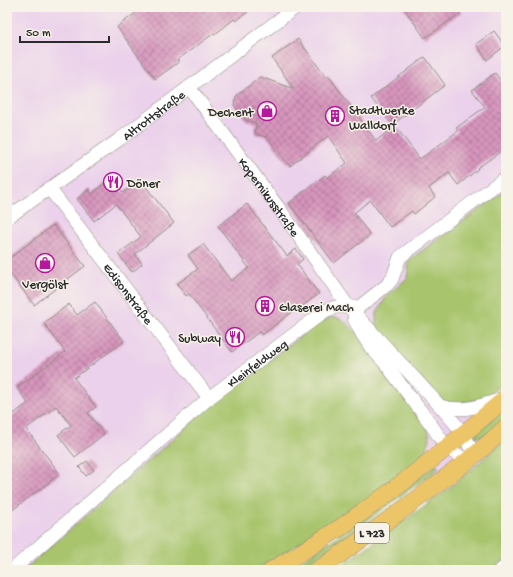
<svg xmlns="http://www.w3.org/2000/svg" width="513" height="577" viewBox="0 0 513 577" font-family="'Gochi Hand',sans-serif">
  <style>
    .built { fill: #ebd1eb }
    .green { fill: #a8c56d; stroke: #6a784c }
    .building { fill: url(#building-cross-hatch) }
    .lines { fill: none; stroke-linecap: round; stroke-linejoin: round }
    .minor-casing { stroke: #8e8a7f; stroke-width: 14 }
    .major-casing { stroke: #8e8a7f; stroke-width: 18 }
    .minor { stroke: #fff; stroke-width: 13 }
    .major { stroke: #edc569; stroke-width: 17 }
    .labels { text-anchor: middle; stroke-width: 3; stroke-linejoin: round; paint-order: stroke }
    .shield { fill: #f7f3e8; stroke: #686764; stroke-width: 1 }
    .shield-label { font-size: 12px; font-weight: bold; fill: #2b2b2b }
    .poi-label { font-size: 13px; fill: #2b2b2b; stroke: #f7f3e8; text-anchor: start }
    .street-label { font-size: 13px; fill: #2b2b2b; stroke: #f7f3e8 }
  </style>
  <defs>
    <pattern id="building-cross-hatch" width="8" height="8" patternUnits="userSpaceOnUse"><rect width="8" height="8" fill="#d795bd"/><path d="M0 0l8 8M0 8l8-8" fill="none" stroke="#af7a9a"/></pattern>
  </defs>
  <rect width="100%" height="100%" fill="#f7f3e8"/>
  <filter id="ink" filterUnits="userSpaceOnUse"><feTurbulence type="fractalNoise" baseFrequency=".025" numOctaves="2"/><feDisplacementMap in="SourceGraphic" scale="8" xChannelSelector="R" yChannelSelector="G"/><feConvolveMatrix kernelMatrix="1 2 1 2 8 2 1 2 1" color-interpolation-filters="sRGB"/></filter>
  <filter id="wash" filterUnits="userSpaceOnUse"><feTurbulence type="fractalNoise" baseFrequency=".012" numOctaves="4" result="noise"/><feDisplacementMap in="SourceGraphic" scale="16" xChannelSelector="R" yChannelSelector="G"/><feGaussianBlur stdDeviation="0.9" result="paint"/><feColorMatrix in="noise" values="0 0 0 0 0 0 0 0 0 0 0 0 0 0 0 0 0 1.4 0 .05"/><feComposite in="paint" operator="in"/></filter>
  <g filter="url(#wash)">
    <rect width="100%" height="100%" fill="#f0ead3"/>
    <polygon class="built" points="7,7 506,7 506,190 410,259 407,278 386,297 376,316 506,426 506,439 447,490 421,457 427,449 209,407 24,570 7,570"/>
    <g class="green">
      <polygon points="506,190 506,381 484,399 454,404 440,400 379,331 376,324 376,316 378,311 386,297 407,278 409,260"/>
      <path d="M332,317C342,317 349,325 355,331L427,426L430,438L427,449L416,463L367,501L257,570H24L209,407L315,325Z"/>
      <polygon points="506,408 506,418 491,433 475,438 477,431"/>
      <polygon points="506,439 506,559 492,570 335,570 447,490"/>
      <polygon points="436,465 439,468 351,533 298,570 289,570 348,529"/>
    </g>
    <g id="blocks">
      <g class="building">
        <polygon points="150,7 254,7 236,21 234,19 214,35 213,34 177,60 179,62 155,79 117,27 141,9 143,12"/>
        <polygon points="403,7 457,7 461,13 425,38"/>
        <polygon points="494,31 505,46 487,60 476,44"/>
        <polygon points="298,39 326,77 328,75 376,141 395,126 420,159 458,131 456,128 485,107 472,90 495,73 506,88 506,148 477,168 478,169 458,185 449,173 429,188 435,197 414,214 412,211 390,227 370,200 354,213 370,235 334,263 289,203 325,175 327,178 347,163 328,136 290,166 267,137 255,134 256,123 246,120 234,105 236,96 260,77 294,89 272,58"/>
        <polygon points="425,57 445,85 392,125 371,98"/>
        <polygon points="111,178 123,193 140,179 174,223 135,254 142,264 132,272 118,254 141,237 116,204 94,221 77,199 89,189 92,194"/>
        <polygon points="247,204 287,256 296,249 303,259 297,264 319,294 298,309 297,308 262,335 259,332 232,352 189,294 186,296 177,284 198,269 188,255 203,244 231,281 249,268 218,226"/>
        <polygon points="53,225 85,266 34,305 7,269 7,260"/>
        <polygon points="95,302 124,341 74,378 96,407 88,413 104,434 75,457 58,435 71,425 56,406 26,429 60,474 7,514 7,419 28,403 17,388 65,352 44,323 69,304 77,315"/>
        <polygon points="87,461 94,470 86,476 79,467"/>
      </g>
    </g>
  </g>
  <g filter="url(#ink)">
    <use href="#blocks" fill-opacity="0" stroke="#8e8a7f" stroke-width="1"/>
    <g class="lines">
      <g class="minor-casing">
        <g id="minor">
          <path id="s1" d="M189,87L281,211L348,306L440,406L464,434L474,456"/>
          <path id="s2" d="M49,188L209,398"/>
          <path id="s3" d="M7,218L120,139L296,7"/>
          <polyline points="354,319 362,334 371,348 385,363 405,390 430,423 447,448 467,461"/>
          <path d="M440,406C462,413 480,406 501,399"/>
          <path id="s4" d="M12,570L209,398L325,311L335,307H359L387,285L392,279L400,257L506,177"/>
          <polyline points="501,570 506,566"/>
        </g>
      </g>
      <g class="major-casing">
        <g id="major">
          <path d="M272,570C295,556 318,542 341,527C399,488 453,443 506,398"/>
          <path d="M318,570C359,541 401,512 441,481C464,464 486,447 506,427"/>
        </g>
      </g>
      <use href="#minor" class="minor"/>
      <use href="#major" class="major"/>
    </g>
  </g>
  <defs>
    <g id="shop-ring" transform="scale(1)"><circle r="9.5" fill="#f7f3e8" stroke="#b5179e" stroke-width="1.5"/><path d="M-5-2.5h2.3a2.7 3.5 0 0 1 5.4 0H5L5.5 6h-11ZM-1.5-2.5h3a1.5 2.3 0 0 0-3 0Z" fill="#b5179e"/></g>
    <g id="building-ring" transform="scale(1)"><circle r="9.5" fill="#f7f3e8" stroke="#b5179e" stroke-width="1.5"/><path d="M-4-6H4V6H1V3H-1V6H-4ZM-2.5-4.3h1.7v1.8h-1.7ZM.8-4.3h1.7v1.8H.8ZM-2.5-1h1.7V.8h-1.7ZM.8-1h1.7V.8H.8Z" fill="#b5179e"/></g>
    <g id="restaurant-ring" transform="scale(1)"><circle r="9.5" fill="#f7f3e8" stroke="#b5179e" stroke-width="1.5"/><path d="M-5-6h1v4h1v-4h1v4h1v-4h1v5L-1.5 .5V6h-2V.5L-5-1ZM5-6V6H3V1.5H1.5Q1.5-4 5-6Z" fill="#b5179e"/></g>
  </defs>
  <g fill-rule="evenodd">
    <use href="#shop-ring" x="267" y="111"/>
    <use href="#building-ring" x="335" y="116"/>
    <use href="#restaurant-ring" x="113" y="182"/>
    <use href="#shop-ring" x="45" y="263"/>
    <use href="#building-ring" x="265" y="306"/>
    <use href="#restaurant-ring" x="235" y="337"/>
  </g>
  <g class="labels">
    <rect class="shield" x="355" y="523" width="34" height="20" rx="3"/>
    <g class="shield-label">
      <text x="372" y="537">L 723</text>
    </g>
    <g class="poi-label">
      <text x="349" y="114">Stadtwerke<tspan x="349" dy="15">Walldorf</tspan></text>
      <text x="253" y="116" text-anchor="end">Dechent</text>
      <text x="127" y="187">Döner</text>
      <text x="45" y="288" text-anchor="middle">Vergölst</text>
      <text x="279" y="311">Glaserei Mach</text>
      <text x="221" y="342" text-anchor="end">Subway</text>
    </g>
    <g class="street-label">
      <text dy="5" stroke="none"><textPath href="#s3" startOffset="179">Altrottstraße</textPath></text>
      <text dy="5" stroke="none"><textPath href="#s1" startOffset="136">Kopernikusstraße</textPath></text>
      <text dy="5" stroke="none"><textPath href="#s2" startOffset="132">Edisonstraße</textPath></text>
      <text dy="5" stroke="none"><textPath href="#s4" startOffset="321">Kleinfeldweg</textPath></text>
    </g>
  </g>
  <rect width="513" height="577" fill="none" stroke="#f7f3e8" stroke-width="24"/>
  <path d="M20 36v6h89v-6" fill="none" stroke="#2b2b2b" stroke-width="2"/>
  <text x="26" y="36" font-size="12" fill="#2b2b2b" stroke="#f7f3e8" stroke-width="3" paint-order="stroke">50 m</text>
</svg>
